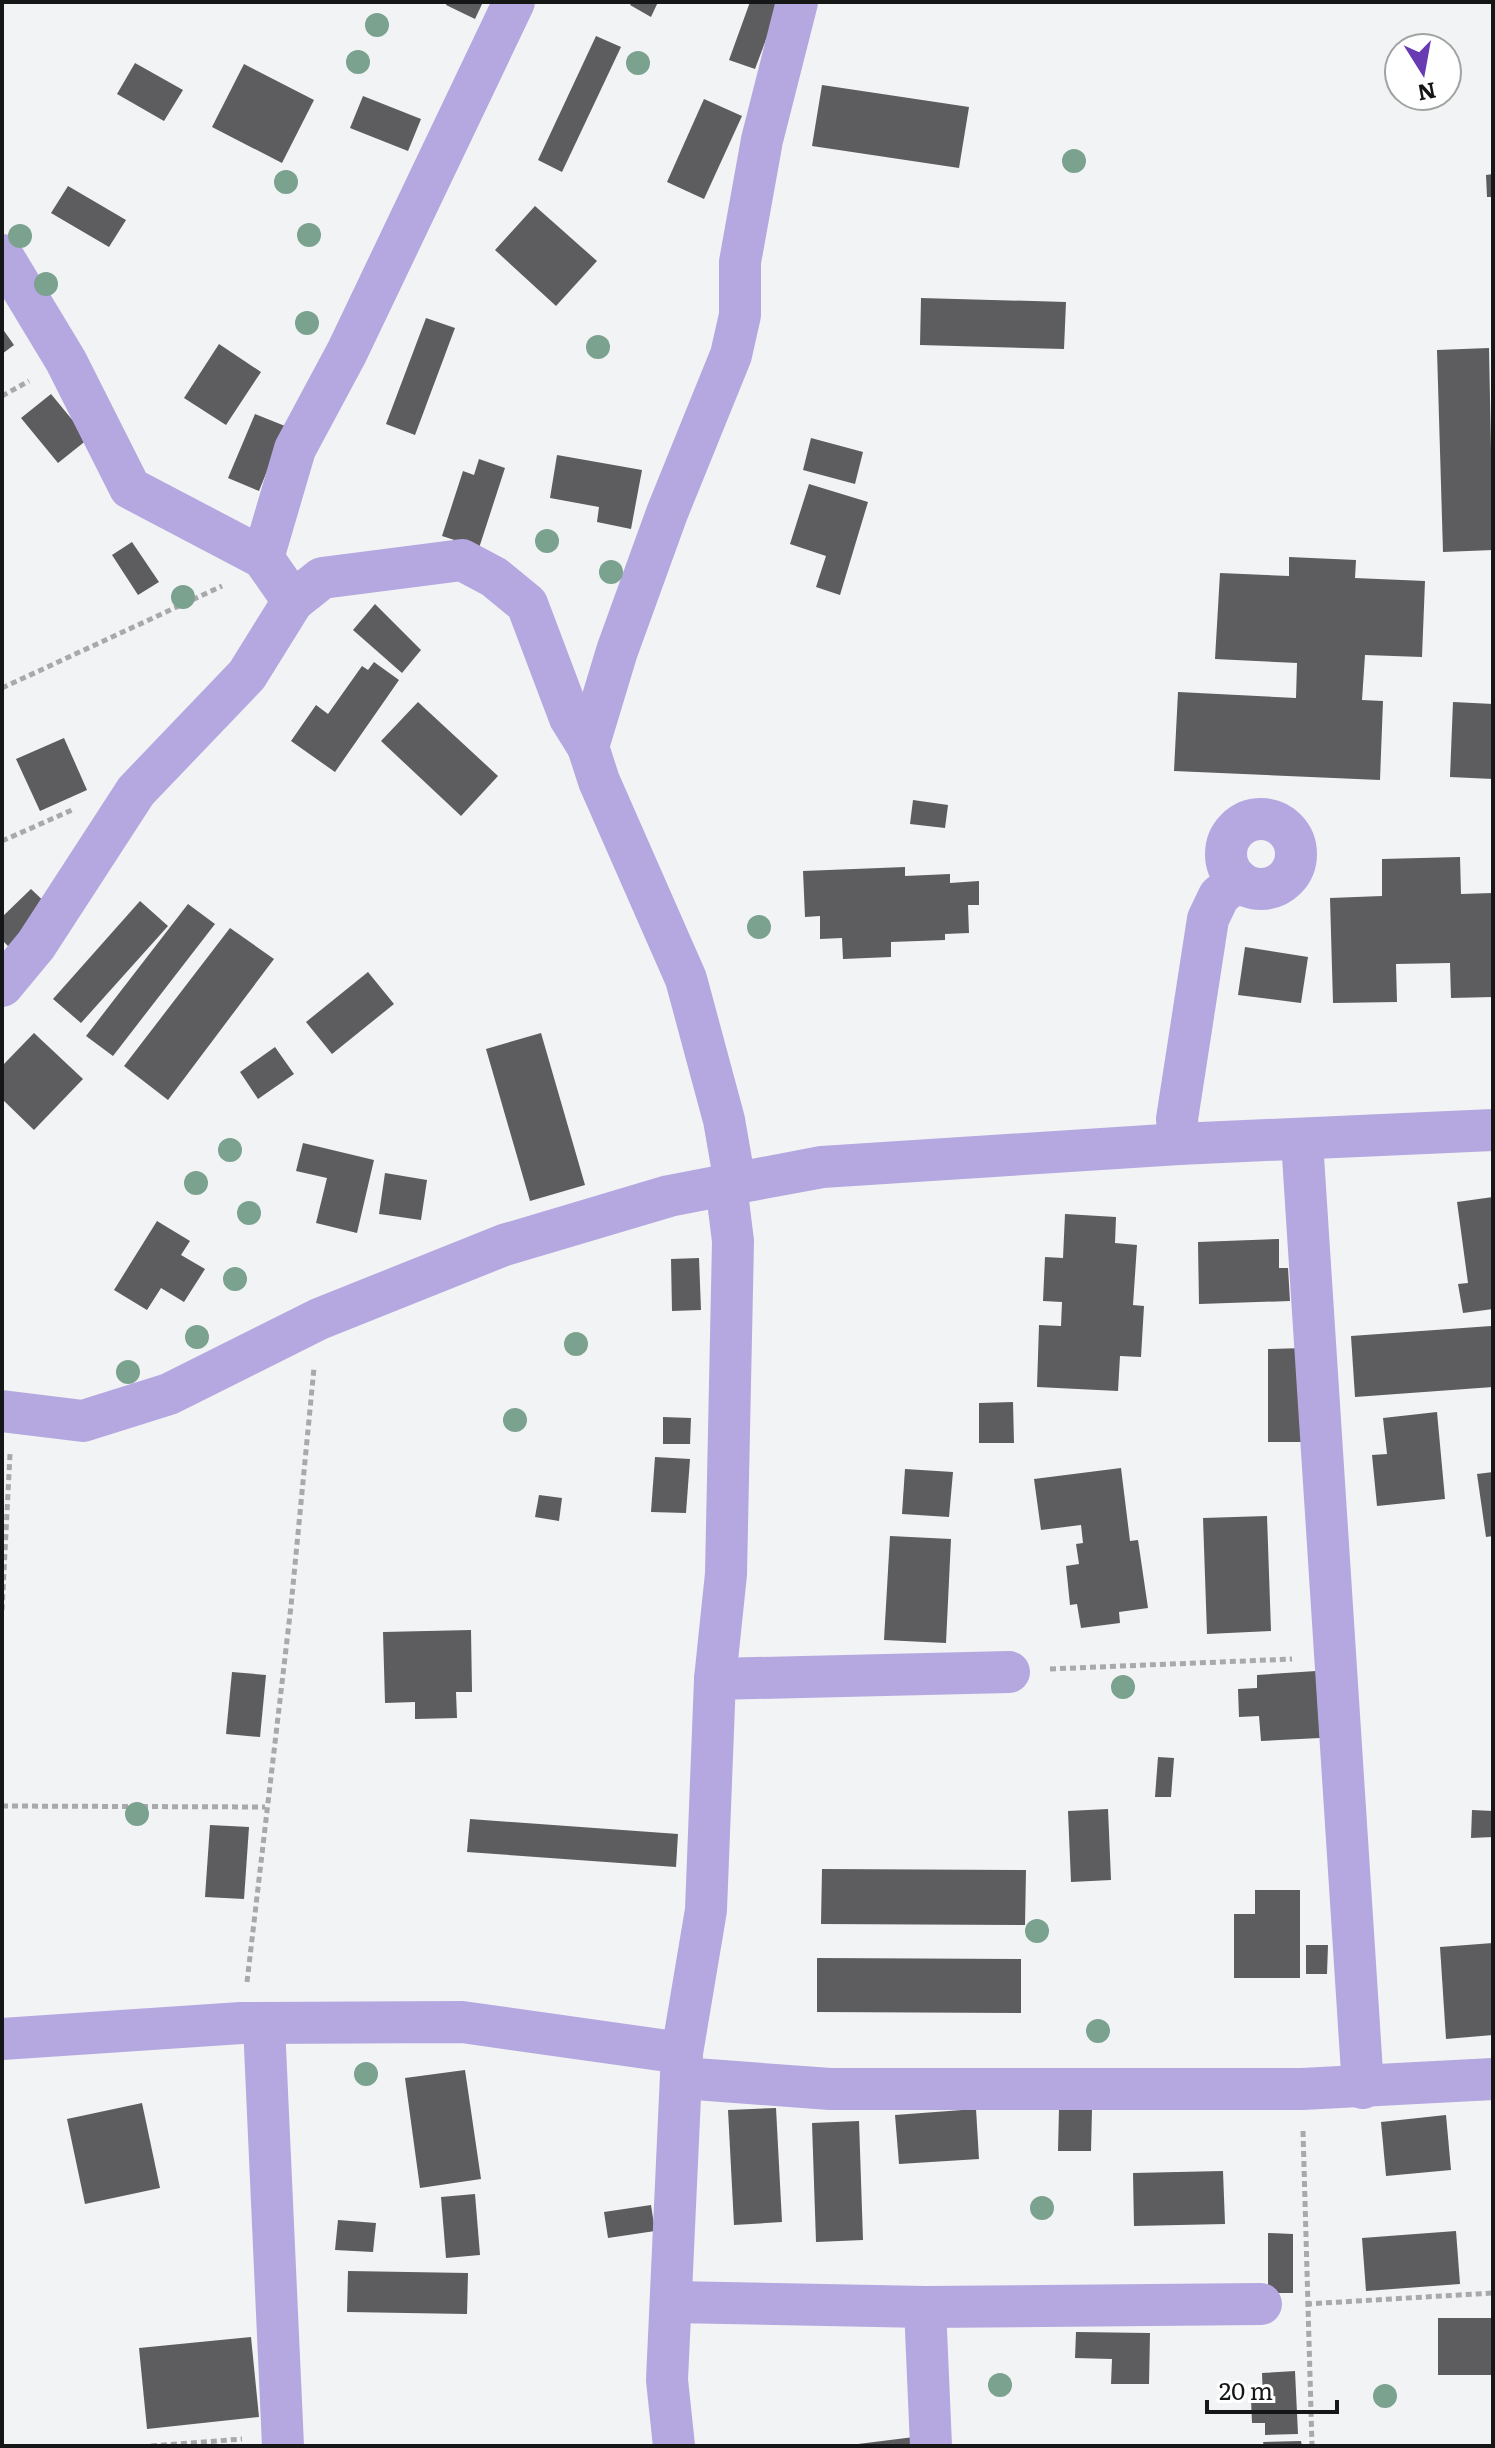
<svg xmlns="http://www.w3.org/2000/svg" width="1495" height="2448" viewBox="0 0 1495 2448" font-family="Literata,serif">
  <style>
    .building { fill: #5d5c5e }
    .lines { fill: none; stroke-linecap: round; stroke-linejoin: round }
    .path { stroke: #a8a9aa; stroke-width: 5; stroke-dasharray: 6 4; stroke-linecap: butt }
    .minor { stroke: #b5a8e0; stroke-width: 42 }
    .tree { fill: #7ba18f }
  </style>
  <rect width="100%" height="100%" fill="#f2f3f5"/>
  <g class="building">
    <polygon points="447,2 483,2 475,19 446,5"/>
    <polygon points="632,2 658,2 651,17 630,5"/>
    <polygon points="750,2 780,2 755,69 729,60"/>
    <polygon points="596,36 621,47 562,172 538,160"/>
    <polygon points="135,63 183,90 164,121 117,94"/>
    <polygon points="244,64 314,100 282,163 212,127"/>
    <polygon points="822,85 969,107 959,168 812,146"/>
    <polygon points="363,96 421,119 408,151 350,128"/>
    <polygon points="704,99 742,116 704,199 667,182"/>
    <polygon points="1493,174 1493,197 1487,197 1486,175"/>
    <polygon points="68,186 126,220 109,247 51,213"/>
    <polygon points="535,206 597,261 556,306 495,250"/>
    <polygon points="921,298 1066,302 1064,349 920,345"/>
    <polygon points="426,318 455,328 415,435 386,424"/>
    <polygon points="2,328 14,345 2,354"/>
    <polygon points="219,344 261,372 226,425 184,398"/>
    <polygon points="1489,348 1493,550 1443,552 1437,350"/>
    <polygon points="51,394 88,439 58,463 21,418"/>
    <polygon points="255,414 285,426 259,491 228,478"/>
    <polygon points="811,438 863,452 855,484 803,470"/>
    <polygon points="557,455 642,470 631,529 597,522 599,507 550,498"/>
    <polygon points="479,459 505,468 479,548 442,536 463,471 474,475"/>
    <polygon points="809,484 868,502 840,595 816,587 826,556 790,544"/>
    <polygon points="132,542 159,582 138,595 112,555"/>
    <polygon points="1289,557 1356,560 1355,578 1425,581 1422,657 1365,655 1362,700 1383,701 1380,780 1174,771 1178,692 1296,698 1297,663 1215,659 1220,573 1289,576"/>
    <polygon points="375,604 421,650 402,673 353,630"/>
    <polygon points="374,662 399,680 335,772 291,741 316,705 328,714 362,666 368,670"/>
    <polygon points="418,702 498,776 461,816 381,741"/>
    <polygon points="1453,702 1493,704 1493,779 1450,777"/>
    <polygon points="64,738 87,790 40,811 16,759"/>
    <polygon points="913,800 948,805 945,828 910,824"/>
    <polygon points="1460,857 1461,894 1493,893 1493,997 1451,998 1450,963 1396,964 1397,1002 1333,1003 1330,898 1382,896 1382,859"/>
    <polygon points="905,867 905,876 950,874 950,883 979,881 979,905 968,905 969,933 945,934 945,940 891,942 891,957 843,959 842,938 820,939 820,916 805,917 803,871"/>
    <polygon points="31,889 52,909 12,950 2,940 2,917"/>
    <polygon points="140,901 168,926 81,1023 53,999"/>
    <polygon points="188,904 215,924 113,1056 86,1036"/>
    <polygon points="230,928 274,959 168,1100 124,1066"/>
    <polygon points="1245,947 1308,957 1301,1003 1238,995"/>
    <polygon points="368,972 394,1004 332,1054 306,1022"/>
    <polygon points="34,1033 83,1079 34,1130 2,1099 2,1066"/>
    <polygon points="541,1033 585,1185 530,1201 486,1049"/>
    <polygon points="275,1047 294,1074 258,1099 240,1072"/>
    <polygon points="303,1143 374,1160 357,1233 316,1223 327,1178 296,1171"/>
    <polygon points="385,1173 427,1180 421,1220 379,1214"/>
    <polygon points="1493,1197 1493,1309 1463,1313 1458,1284 1468,1283 1457,1202"/>
    <polygon points="1065,1214 1116,1217 1115,1243 1137,1245 1133,1305 1144,1306 1141,1357 1120,1356 1118,1391 1037,1387 1039,1325 1061,1326 1062,1302 1043,1301 1045,1257 1063,1258"/>
    <polygon points="157,1221 190,1241 181,1255 205,1269 184,1302 161,1288 147,1310 114,1290"/>
    <polygon points="1279,1239 1279,1268 1288,1268 1290,1301 1199,1304 1198,1242"/>
    <polygon points="699,1258 701,1310 672,1311 671,1259"/>
    <polygon points="1491,1326 1493,1387 1355,1397 1351,1336"/>
    <polygon points="1304,1348 1303,1442 1268,1442 1268,1349"/>
    <polygon points="1013,1402 1014,1443 979,1443 979,1403"/>
    <polygon points="1437,1412 1445,1499 1377,1506 1372,1455 1387,1454 1383,1418"/>
    <polygon points="663,1417 691,1418 690,1444 663,1444"/>
    <polygon points="655,1457 690,1459 686,1513 651,1512"/>
    <polygon points="1121,1468 1130,1541 1138,1540 1148,1608 1119,1612 1120,1623 1081,1628 1077,1604 1070,1605 1066,1566 1079,1564 1076,1544 1083,1543 1081,1525 1041,1530 1034,1479"/>
    <polygon points="905,1469 953,1472 949,1517 902,1514"/>
    <polygon points="1493,1472 1493,1536 1486,1537 1477,1474"/>
    <polygon points="539,1495 562,1498 559,1521 535,1517"/>
    <polygon points="1267,1516 1271,1631 1207,1634 1203,1518"/>
    <polygon points="890,1536 951,1539 946,1643 884,1640"/>
    <polygon points="471,1630 472,1692 456,1692 457,1718 415,1719 415,1702 385,1703 383,1632"/>
    <polygon points="1316,1671 1320,1738 1261,1741 1259,1716 1239,1717 1238,1689 1257,1688 1257,1675"/>
    <polygon points="232,1672 266,1675 260,1737 226,1734"/>
    <polygon points="1158,1757 1174,1758 1171,1797 1155,1797"/>
    <polygon points="1108,1809 1111,1880 1071,1882 1068,1811"/>
    <polygon points="1472,1810 1493,1811 1493,1837 1471,1838"/>
    <polygon points="470,1819 678,1834 676,1867 467,1852"/>
    <polygon points="210,1825 249,1827 244,1899 205,1897"/>
    <polygon points="822,1869 1026,1870 1025,1925 821,1924"/>
    <polygon points="1255,1890 1300,1890 1300,1978 1234,1978 1234,1914 1255,1914"/>
    <polygon points="1493,1943 1493,2035 1446,2039 1440,1947"/>
    <polygon points="1306,1945 1328,1945 1327,1974 1306,1974"/>
    <polygon points="817,1958 1021,1959 1021,2013 817,2012"/>
    <polygon points="465,2070 481,2179 420,2188 405,2078"/>
    <polygon points="142,2103 160,2188 85,2204 67,2119"/>
    <polygon points="776,2108 782,2222 734,2225 728,2110"/>
    <polygon points="1059,2108 1092,2109 1091,2151 1058,2151"/>
    <polygon points="976,2109 979,2159 899,2164 895,2115"/>
    <polygon points="1446,2115 1451,2170 1386,2176 1381,2122"/>
    <polygon points="859,2121 863,2240 816,2242 812,2123"/>
    <polygon points="1223,2171 1225,2224 1134,2226 1133,2173"/>
    <polygon points="475,2194 480,2255 446,2258 441,2197"/>
    <polygon points="651,2205 655,2231 608,2238 604,2212"/>
    <polygon points="338,2220 376,2223 373,2252 335,2250"/>
    <polygon points="1456,2231 1460,2284 1366,2291 1362,2238"/>
    <polygon points="1268,2233 1293,2234 1293,2293 1268,2293"/>
    <polygon points="348,2271 468,2273 467,2314 347,2312"/>
    <rect x="1438" y="2318" width="55" height="57"/>
    <polygon points="1076,2332 1150,2333 1149,2384 1111,2384 1112,2359 1075,2358"/>
    <polygon points="251,2337 259,2417 147,2429 139,2348"/>
    <polygon points="1295,2371 1298,2434 1265,2435 1265,2423 1252,2423 1251,2399 1263,2399 1262,2373"/>
    <polygon points="914,2437 915,2446 858,2446 858,2444"/>
    <polygon points="1301,2441 1302,2446 1264,2446 1263,2442"/>
  </g>
  <g class="lines">
    <g class="path">
      <polyline points="2,396 29,381"/>
      <polyline points="2,688 222,586"/>
      <polyline points="2,841 72,810"/>
      <polyline points="2,1610 10,1454"/>
      <polyline points="1050,1669 1292,1659"/>
      <polyline points="2,1806 265,1807"/>
      <polyline points="247,1982 291,1606 314,1368"/>
      <polyline points="1303,2131 1312,2446"/>
      <polyline points="1306,2304 1493,2293"/>
      <polyline points="151,2446 242,2439"/>
    </g>
    <g class="minor">
      <polyline points="2,255 66,361 130,488 263,558 293,601 322,578 462,560 494,577 527,604 570,718 588,747"/>
      <polyline points="263,558 295,449 347,352 514,2"/>
      <circle cx="1261" cy="854" r="35"/>
      <polyline points="2,986 36,945 136,791 247,675 293,601"/>
      <polyline points="1302,1141 1363,2088"/>
      <polyline points="1179,1144 1177,1119 1208,919 1219,896 1238,880"/>
      <polyline points="735,1183 724,1120 686,979 599,781 588,747 617,651 667,513 731,355 740,315 740,262 762,140 797,2"/>
      <polyline points="2,1411 83,1421 169,1394 319,1319 504,1245 669,1196 726,1185 822,1167 1179,1144 1493,1130"/>
      <polyline points="715,1679 1009,1672"/>
      <polyline points="264,2025 283,2446"/>
      <polyline points="2,2039 241,2023 462,2022 682,2053"/>
      <polyline points="682,2078 830,2089 1302,2089 1493,2079"/>
      <polyline points="673,2302 925,2307 1261,2304"/>
      <polyline points="925,2307 931,2446"/>
      <polyline points="674,2446 667,2380 682,2053 706,1910 715,1679 726,1574 733,1241 726,1185"/>
    </g>
  </g>
  <g class="tree">
    <circle cx="377" cy="25" r="12"/>
    <circle cx="358" cy="62" r="12"/>
    <circle cx="638" cy="63" r="12"/>
    <circle cx="1074" cy="161" r="12"/>
    <circle cx="286" cy="182" r="12"/>
    <circle cx="309" cy="235" r="12"/>
    <circle cx="20" cy="236" r="12"/>
    <circle cx="46" cy="284" r="12"/>
    <circle cx="307" cy="323" r="12"/>
    <circle cx="598" cy="347" r="12"/>
    <circle cx="547" cy="541" r="12"/>
    <circle cx="611" cy="572" r="12"/>
    <circle cx="183" cy="597" r="12"/>
    <circle cx="759" cy="927" r="12"/>
    <circle cx="230" cy="1150" r="12"/>
    <circle cx="196" cy="1183" r="12"/>
    <circle cx="249" cy="1213" r="12"/>
    <circle cx="235" cy="1279" r="12"/>
    <circle cx="197" cy="1337" r="12"/>
    <circle cx="576" cy="1344" r="12"/>
    <circle cx="128" cy="1372" r="12"/>
    <circle cx="515" cy="1420" r="12"/>
    <circle cx="1123" cy="1687" r="12"/>
    <circle cx="137" cy="1814" r="12"/>
    <circle cx="1037" cy="1931" r="12"/>
    <circle cx="1098" cy="2031" r="12"/>
    <circle cx="366" cy="2074" r="12"/>
    <circle cx="1042" cy="2208" r="12"/>
    <circle cx="1000" cy="2385" r="12"/>
    <circle cx="1385" cy="2396" r="12"/>
  </g>
  <rect width="1495" height="2448" fill="none" stroke="#151616" stroke-width="8"/>
  <g transform="translate(1423 72) rotate(169)"><circle r="38" fill="#ffffff" stroke="#a1a2a2" stroke-width="2"/>
  <path d="M0-6L14 30L0 20L-14 30Z" fill="#683bb3"/>
  <text y="-12" font-size="22" font-weight="bold" text-anchor="middle" fill="#151616">N</text>
  </g>
  <path d="M1207 2400v12h130v-12" fill="none" stroke="#151616" stroke-width="4"/>
  <text x="1219" y="2400" font-size="24" fill="#151616" stroke="#ffffff" stroke-width="6" paint-order="stroke">20 m</text>
</svg>
